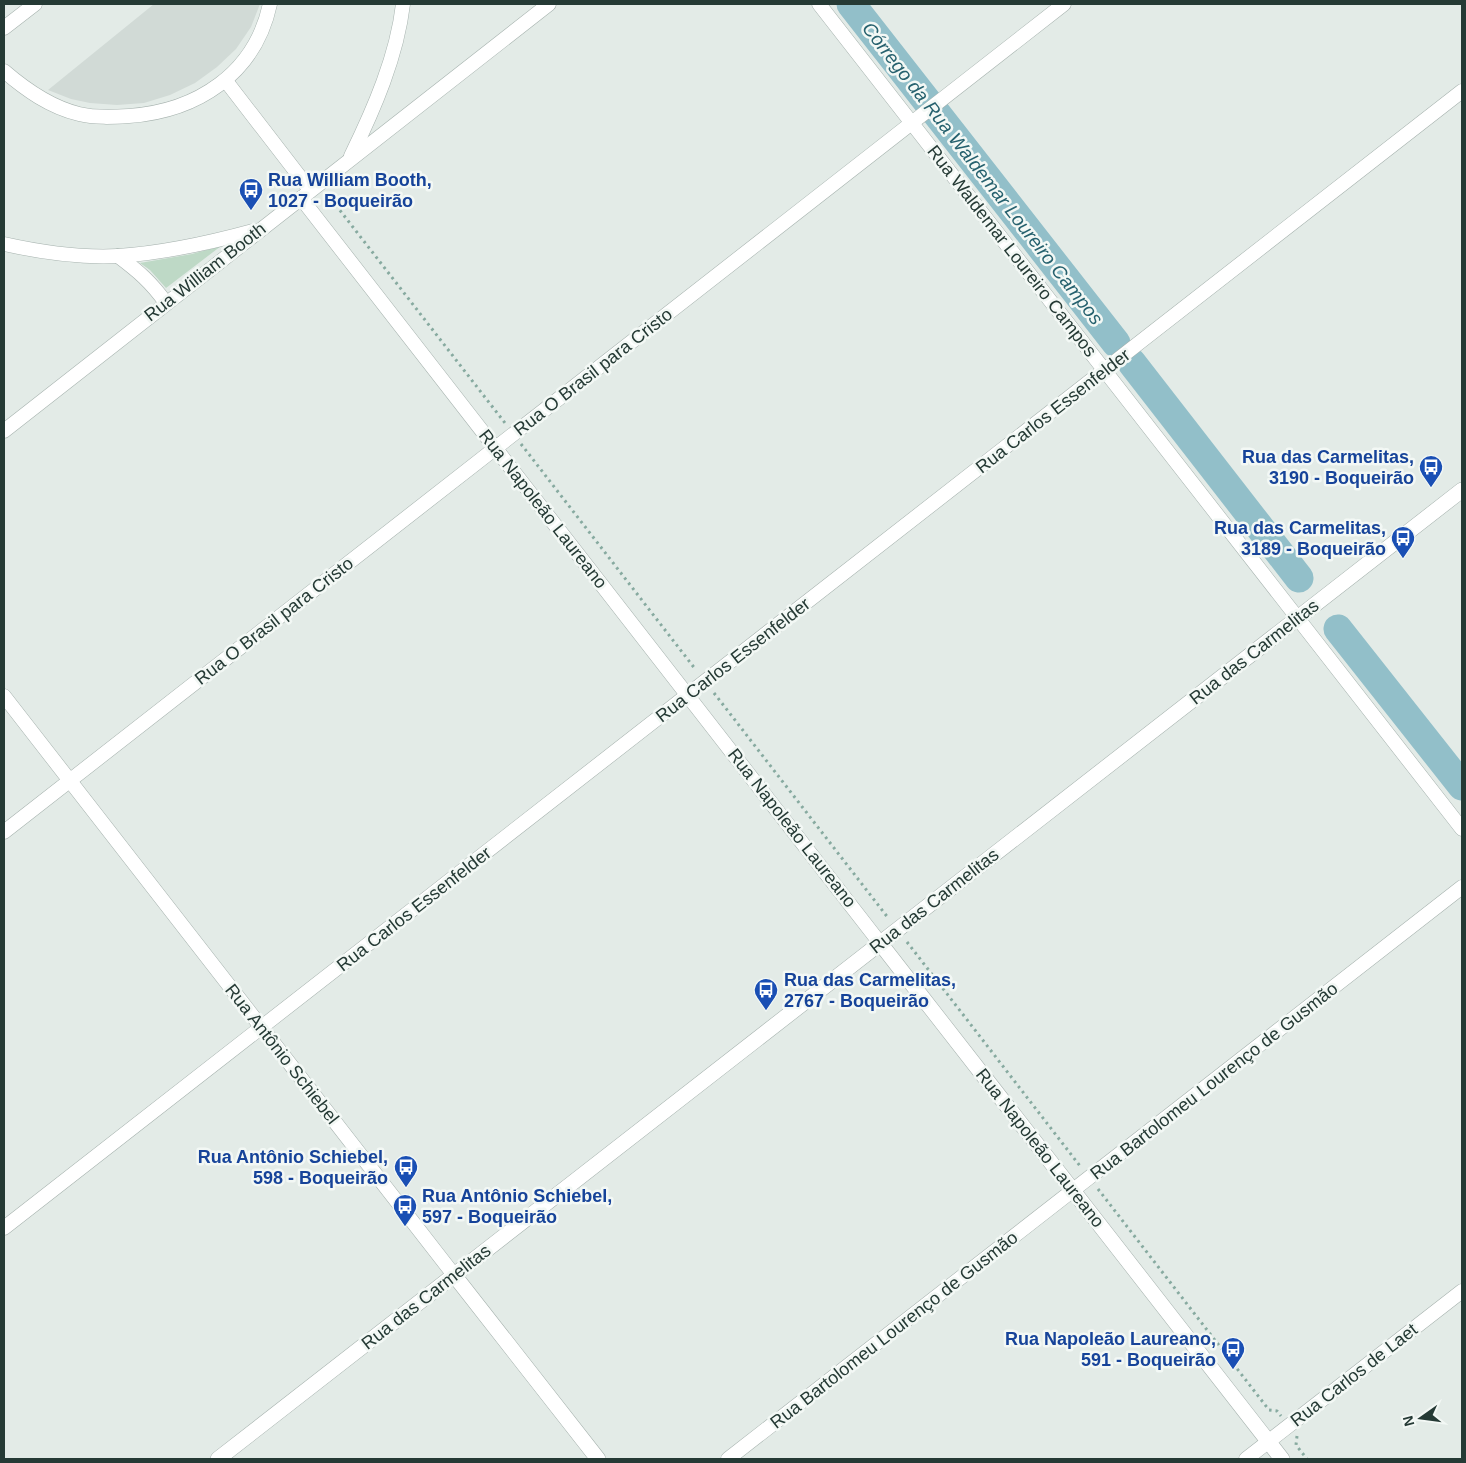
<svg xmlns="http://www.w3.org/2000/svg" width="1466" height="1463" viewBox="0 0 1466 1463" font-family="Helvetica,sans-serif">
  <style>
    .built { fill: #d1dad6 }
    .green { fill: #bed9c6 }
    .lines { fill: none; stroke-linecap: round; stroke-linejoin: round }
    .river { stroke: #92bfc9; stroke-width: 29 }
    .minor-casing { stroke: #a6b2ae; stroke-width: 15 }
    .tertiary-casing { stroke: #a6b2ae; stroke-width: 16 }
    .path { stroke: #87aaa0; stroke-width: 3; stroke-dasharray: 2.5 4; stroke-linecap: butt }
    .minor { stroke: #fff; stroke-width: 14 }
    .tertiary { stroke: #fff; stroke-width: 15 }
    .labels { text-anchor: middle; stroke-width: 5; stroke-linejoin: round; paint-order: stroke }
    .transit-label { font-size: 18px; font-weight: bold; fill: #164399; stroke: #f3f8f5; text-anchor: end }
    .street-label { font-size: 18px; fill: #253a35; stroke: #f3f8f5 }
    .water-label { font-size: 19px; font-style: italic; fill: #26616e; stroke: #f3f8f5 }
  </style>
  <rect width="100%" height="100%" fill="#e3ebe7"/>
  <polygon class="built" points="154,4 260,4 251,27 236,49 217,67 195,83 170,95 144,103 117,105 90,103 71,99 48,90"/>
  <polygon class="green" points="221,246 166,288 150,270 140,263 192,254"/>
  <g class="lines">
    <g class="river">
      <polyline points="851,4 1116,343"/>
      <polyline points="1132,363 1299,578"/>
      <polyline points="1338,629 1462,786"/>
    </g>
    <g class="minor-casing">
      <g id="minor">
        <polyline points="819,4 1462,829"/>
        <polyline points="4,28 35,4"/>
        <path d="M4,71C26,90 50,107 79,114C95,118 113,117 129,116C197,111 255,74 270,4"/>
        <polyline points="226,81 310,190"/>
        <path d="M351,156C374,109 397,56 403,4"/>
        <polyline points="301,198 880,943"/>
        <path d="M4,244C40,252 80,258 118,256C163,253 209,243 253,231"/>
        <path d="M118,256C138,271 151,282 166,303"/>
        <polyline points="4,431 549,4"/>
        <polyline points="4,696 454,1275"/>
        <polyline points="4,832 1064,4"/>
        <polyline points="4,1228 1462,91"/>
        <polyline points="728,1459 1462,887"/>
        <polyline points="1246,1459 1462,1291"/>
      </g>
    </g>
    <g class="tertiary-casing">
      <g id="tertiary">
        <polyline points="880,943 1282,1459"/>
        <polyline points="454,1275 598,1459"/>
        <polyline points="218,1459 1462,490"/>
      </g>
    </g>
    <g class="path">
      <polyline points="328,195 505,423"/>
      <polyline points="521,444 696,670"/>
      <polyline points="714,693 889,919"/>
      <polyline points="907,942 1080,1166"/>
      <polyline points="1098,1189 1269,1410 1277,1411 1281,1416"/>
      <polyline points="1297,1436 1296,1445 1307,1459"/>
    </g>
    <use href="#minor" class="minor"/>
    <use href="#tertiary" class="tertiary"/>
  </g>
  <defs>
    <g id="bus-pin" transform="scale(1.25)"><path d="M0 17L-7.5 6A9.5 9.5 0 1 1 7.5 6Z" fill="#1a4fb4" stroke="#f3f8f5"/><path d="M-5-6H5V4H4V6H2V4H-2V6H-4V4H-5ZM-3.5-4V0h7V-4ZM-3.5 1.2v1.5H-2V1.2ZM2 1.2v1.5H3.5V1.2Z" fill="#fff"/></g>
  </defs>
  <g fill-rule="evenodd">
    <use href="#bus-pin" x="251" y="190"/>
    <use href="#bus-pin" x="1431" y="467"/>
    <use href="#bus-pin" x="1403" y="538"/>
    <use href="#bus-pin" x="766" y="990"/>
    <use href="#bus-pin" x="406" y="1167"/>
    <use href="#bus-pin" x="405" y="1206"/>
    <use href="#bus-pin" x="1233" y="1349"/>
  </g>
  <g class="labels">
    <g class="transit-label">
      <text x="268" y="186" text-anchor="start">Rua William Booth,<tspan x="268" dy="21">1027 - Boqueirão</tspan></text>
      <text x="1414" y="463">Rua das Carmelitas,<tspan x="1414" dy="21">3190 - Boqueirão</tspan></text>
      <text x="1386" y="534">Rua das Carmelitas,<tspan x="1386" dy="21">3189 - Boqueirão</tspan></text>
      <text x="784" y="986" text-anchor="start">Rua das Carmelitas,<tspan x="784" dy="21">2767 - Boqueirão</tspan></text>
      <text x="388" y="1163">Rua Antônio Schiebel,<tspan x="388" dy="21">598 - Boqueirão</tspan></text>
      <text x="422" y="1202" text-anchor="start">Rua Antônio Schiebel,<tspan x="422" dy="21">597 - Boqueirão</tspan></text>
      <text x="1216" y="1345">Rua Napoleão Laureano,<tspan x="1216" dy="21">591 - Boqueirão</tspan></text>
    </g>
    <g class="street-label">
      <text transform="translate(1012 251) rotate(52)" y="6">Rua Waldemar Loureiro Campos</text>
      <text transform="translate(205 272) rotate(-38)" y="6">Rua William Booth</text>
      <text transform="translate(593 372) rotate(-38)" y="6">Rua O Brasil para Cristo</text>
      <text transform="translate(1053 411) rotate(-38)" y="6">Rua Carlos Essenfelder</text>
      <text transform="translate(543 509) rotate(52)" y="6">Rua Napoleão Laureano</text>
      <text transform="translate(274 621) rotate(-38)" y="6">Rua O Brasil para Cristo</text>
      <text transform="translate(1254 652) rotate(-38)" y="6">Rua das Carmelitas</text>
      <text transform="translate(733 660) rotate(-38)" y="6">Rua Carlos Essenfelder</text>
      <text transform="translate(792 828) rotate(52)" y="6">Rua Napoleão Laureano</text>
      <text transform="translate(934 901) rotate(-38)" y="6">Rua das Carmelitas</text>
      <text transform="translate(414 909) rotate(-38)" y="6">Rua Carlos Essenfelder</text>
      <text transform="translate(282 1054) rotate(52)" y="6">Rua Antônio Schiebel</text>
      <text transform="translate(1214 1081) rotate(-38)" y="6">Rua Bartolomeu Lourenço de Gusmão</text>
      <text transform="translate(1040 1148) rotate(52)" y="6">Rua Napoleão Laureano</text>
      <text transform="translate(426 1297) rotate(-38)" y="6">Rua das Carmelitas</text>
      <text transform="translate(894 1330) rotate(-38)" y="6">Rua Bartolomeu Lourenço de Gusmão</text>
      <text transform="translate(1354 1375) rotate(-38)" y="6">Rua Carlos de Laet</text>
    </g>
    <g class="water-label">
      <text transform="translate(983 173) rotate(52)" y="7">Córrego da Rua Waldemar Loureiro Campos</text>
    </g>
  </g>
  <rect width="1466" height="1463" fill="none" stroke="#253a35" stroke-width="10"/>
  <g transform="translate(1421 1418) rotate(256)" stroke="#f3f8f5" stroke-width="4" paint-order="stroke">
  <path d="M0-4L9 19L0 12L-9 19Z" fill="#253a35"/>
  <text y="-8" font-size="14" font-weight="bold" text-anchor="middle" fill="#253a35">N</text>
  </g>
</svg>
